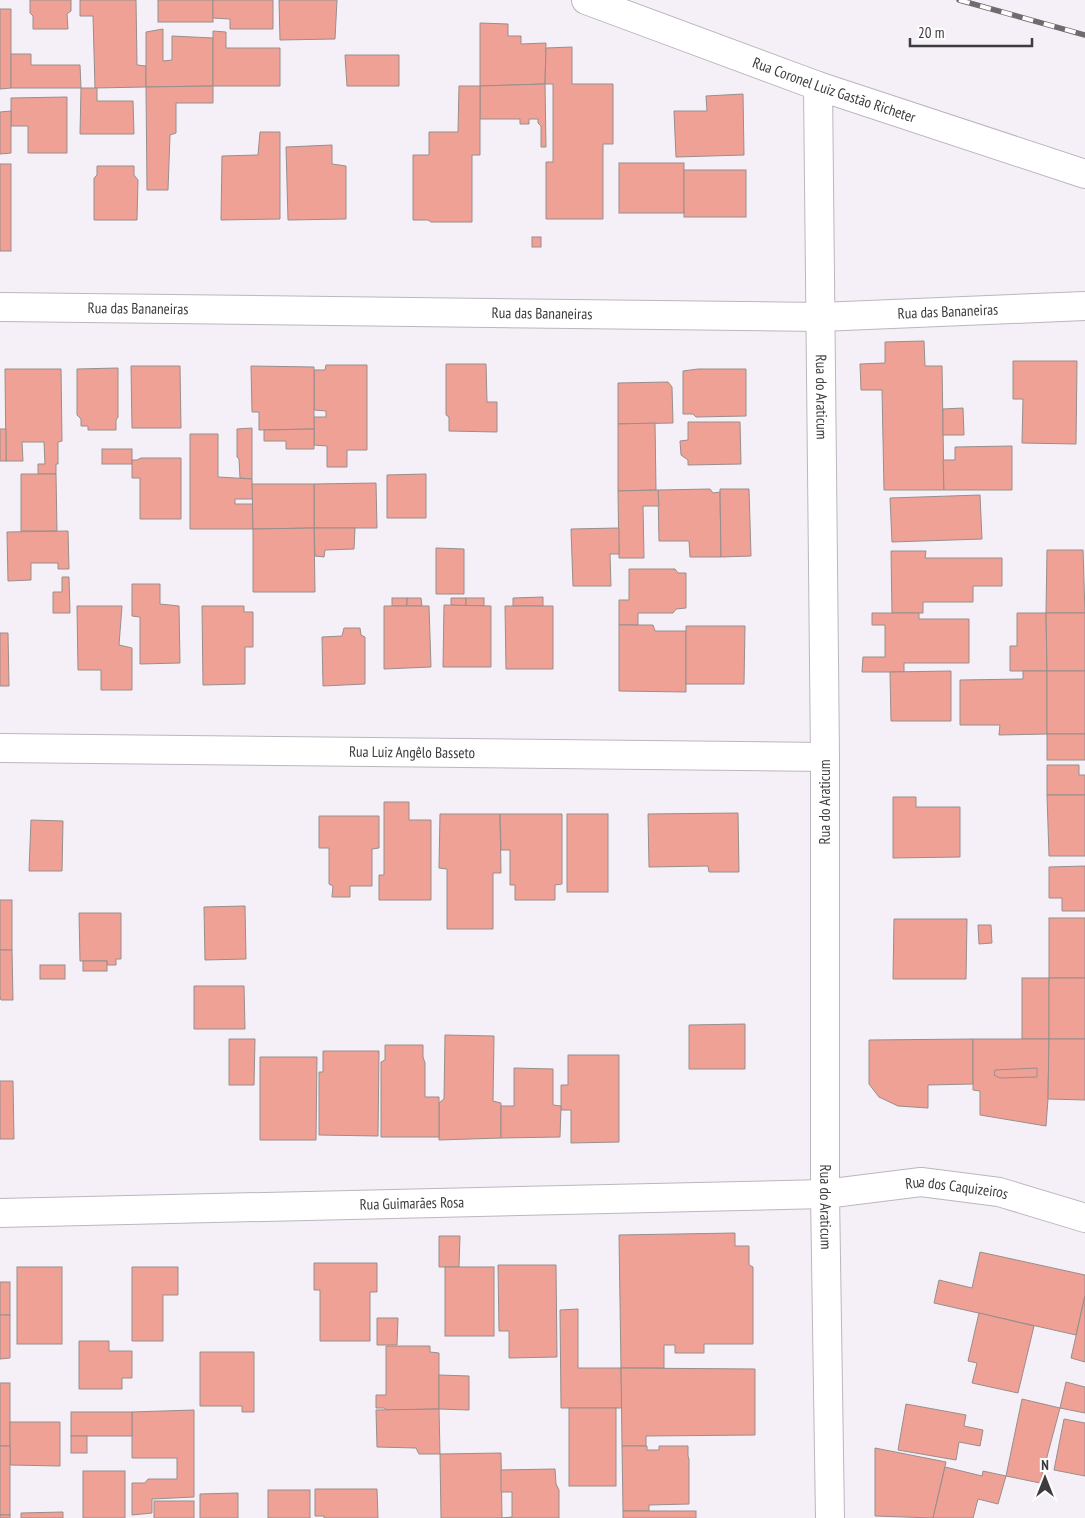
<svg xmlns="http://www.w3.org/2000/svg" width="1085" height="1518" viewBox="0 0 1085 1518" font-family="'PT Sans Narrow',sans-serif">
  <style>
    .building { fill: #f0a195; stroke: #988e8c }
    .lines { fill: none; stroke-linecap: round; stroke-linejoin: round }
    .minor-casing { stroke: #bcb6be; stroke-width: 30 }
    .minor { stroke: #fff; stroke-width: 28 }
    .rail-casing { stroke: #6f6b6f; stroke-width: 5.5 }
    .rail { stroke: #fefefe; stroke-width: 4; stroke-dasharray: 11; stroke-linecap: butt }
    .labels { text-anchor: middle; stroke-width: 5; stroke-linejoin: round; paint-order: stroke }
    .street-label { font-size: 15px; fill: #3e3b3e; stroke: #fefefe }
  </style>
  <rect width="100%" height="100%" fill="#f5eff7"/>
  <g class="building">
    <polygon points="30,0 71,0 71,11 67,14 68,29 33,29 33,16 30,13"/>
    <polygon points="80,0 136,0 137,65 146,66 146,87 95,88 93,16 80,16"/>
    <rect x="158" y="0" width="55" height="22"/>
    <polygon points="213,0 273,0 273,29 230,29 230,19 213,18"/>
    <polygon points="279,0 337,0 335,39 280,40"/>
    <polygon points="0,9 11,9 11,88 0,89"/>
    <polygon points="480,23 508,24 508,36 521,36 521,44 546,43 545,84 480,86"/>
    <polygon points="163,29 163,61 172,60 172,36 213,38 213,86 146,87 146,32"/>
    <polygon points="213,31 226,32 226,48 280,48 280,86 213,86"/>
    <polygon points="572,47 572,84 613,84 613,144 603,144 603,219 546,219 546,162 553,162 553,84 545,84 546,48"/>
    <polygon points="11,54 31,54 31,65 80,65 81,88 11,88"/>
    <polygon points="345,55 399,55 399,86 347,86"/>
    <polygon points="545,84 546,147 541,147 541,126 538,123 538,119 529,119 529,124 520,124 520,119 480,119 480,86"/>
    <polygon points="213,86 213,103 176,103 176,133 170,135 168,190 147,190 146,87"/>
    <polygon points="459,86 480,86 480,155 472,155 472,222 431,222 428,220 413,220 413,155 429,155 429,132 458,132"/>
    <polygon points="81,88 97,88 97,101 133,101 134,134 80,134"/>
    <polygon points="743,94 744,155 676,157 674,111 707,111 706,96"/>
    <polygon points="67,97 67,153 28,153 28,126 11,126 11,98"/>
    <polygon points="11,111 11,153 0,154 0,112"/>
    <polygon points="260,132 280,132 280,219 221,220 222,156 258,155"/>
    <polygon points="332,145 332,164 346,166 346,219 288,220 286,147"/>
    <rect x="619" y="163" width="65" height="50"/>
    <rect x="0" y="164" width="11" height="87"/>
    <polygon points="97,166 134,166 134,175 138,180 137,220 94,220 94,178 97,175"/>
    <rect x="684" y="170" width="62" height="47"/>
    <rect x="532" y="237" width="9" height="10"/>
    <polygon points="924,341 925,366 942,366 944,490 884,490 882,390 861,390 860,364 885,363 885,342"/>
    <polygon points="1013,361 1077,361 1076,444 1022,443 1023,399 1013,399"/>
    <polygon points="446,364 486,364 487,402 497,402 497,432 449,431 449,417 446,415"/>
    <polygon points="326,365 367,365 367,450 347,450 347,467 327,467 327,446 314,445 314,417 326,417 326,411 314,410 314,370 325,370"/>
    <polygon points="131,366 180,366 181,428 132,428"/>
    <polygon points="251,366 314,367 314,429 259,430 259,412 252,412"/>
    <polygon points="118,368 118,417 116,420 116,430 88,430 88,426 81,426 81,419 77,415 77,369"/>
    <polygon points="5,369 61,369 62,441 58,442 58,464 56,464 56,474 38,474 38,464 45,464 44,442 22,442 23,461 6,461"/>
    <polygon points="698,369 746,369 746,416 696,417 693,414 683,414 683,371"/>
    <polygon points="668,382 672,387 673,423 618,424 618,383"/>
    <polygon points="963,408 964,435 943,435 943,409"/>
    <polygon points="688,422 740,422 741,464 688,465 688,460 681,455 680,441 688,440"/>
    <polygon points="655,423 656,490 618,491 618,424"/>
    <polygon points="252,428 252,479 240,478 239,459 237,457 237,429"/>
    <rect x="0" y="429" width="6" height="32"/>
    <polygon points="314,429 314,449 286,449 286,441 264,441 264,430"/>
    <polygon points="190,434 218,434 218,477 252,479 253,499 235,499 235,504 253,504 253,529 190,529"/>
    <polygon points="1012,446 1012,490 944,490 943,460 955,460 955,447"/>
    <rect x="102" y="449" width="30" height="15"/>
    <polygon points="141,458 181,458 181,519 140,519 140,478 132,478 132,460 137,460"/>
    <polygon points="21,474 56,474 57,531 21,531"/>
    <polygon points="426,474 426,518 387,518 387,475"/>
    <polygon points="376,483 377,528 314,528 314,484"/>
    <polygon points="252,484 314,484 314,528 253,529"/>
    <polygon points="710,489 713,493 720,492 721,557 690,557 689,541 659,541 658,490"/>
    <polygon points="720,489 749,489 751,556 721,557"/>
    <polygon points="658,490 659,506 643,506 644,558 619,558 618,491"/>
    <polygon points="980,495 982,539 892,542 890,498"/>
    <polygon points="314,528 355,528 354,549 325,550 324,557 315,556"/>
    <polygon points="314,528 315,592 253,592 253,529"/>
    <polygon points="619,528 619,554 610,554 611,586 573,586 571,529"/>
    <polygon points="68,531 69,569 58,569 58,563 31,563 31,580 8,581 7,532"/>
    <polygon points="436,548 464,549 464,594 436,594"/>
    <polygon points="1047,550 1083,550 1085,613 1046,613"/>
    <polygon points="891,551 926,551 925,558 1002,558 1002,586 973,586 973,602 923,602 923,613 892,613"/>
    <polygon points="629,569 675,569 678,573 686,573 686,608 676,609 673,613 638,613 638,625 619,625 619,600 629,600"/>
    <polygon points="62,577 69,577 70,613 53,613 53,592 62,592"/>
    <polygon points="132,584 160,584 160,604 179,606 180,663 140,664 140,617 132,616"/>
    <polygon points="543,597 543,606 513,606 513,598"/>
    <rect x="392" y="598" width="15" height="8"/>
    <polygon points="407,598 421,598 422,606 407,606"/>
    <polygon points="451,598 466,598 466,606 451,605"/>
    <rect x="466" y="598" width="18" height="8"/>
    <polygon points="444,605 491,606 491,667 443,667"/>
    <polygon points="77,606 122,606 119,645 132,648 132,690 101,690 101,670 78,670"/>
    <polygon points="202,606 244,606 244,612 253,612 253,647 245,647 245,684 203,685"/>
    <polygon points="384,606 429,606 431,667 384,669"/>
    <polygon points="505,606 553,606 553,669 506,669"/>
    <polygon points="872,613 919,613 919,619 969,619 969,663 904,663 904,672 862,672 863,657 885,657 885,625 872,625"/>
    <polygon points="1017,613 1046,613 1047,671 1010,671 1010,646 1017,646"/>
    <polygon points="1046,613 1085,613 1085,671 1047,671"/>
    <polygon points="619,625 653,625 655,631 686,631 686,692 619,691"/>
    <polygon points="686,626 745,626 744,684 686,684"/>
    <polygon points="344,628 360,628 361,635 365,637 365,684 323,686 322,637 342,636"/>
    <polygon points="0,633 8,633 9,686 0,686"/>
    <polygon points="951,671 951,721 891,721 890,672"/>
    <polygon points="1023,671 1047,671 1047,734 999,735 1000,725 960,725 960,680 1023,679"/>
    <rect x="1047" y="671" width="38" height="63"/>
    <rect x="1047" y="734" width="38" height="26"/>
    <polygon points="1047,765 1079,765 1079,775 1085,775 1085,795 1047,795"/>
    <polygon points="1047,795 1085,795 1085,856 1049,856"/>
    <polygon points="893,797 916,797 916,807 960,807 960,857 893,858"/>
    <polygon points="384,802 409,802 409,820 431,820 431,900 379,900 379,875 384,875"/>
    <polygon points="738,813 739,872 709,872 708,866 649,867 648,814"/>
    <polygon points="440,814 500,814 501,873 493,873 493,929 447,929 447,869 439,868"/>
    <polygon points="500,814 562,814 562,884 555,885 555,900 515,900 515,885 510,885 510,850 501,850"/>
    <rect x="567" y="814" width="41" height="78"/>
    <polygon points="319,816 379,816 379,848 372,849 372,886 350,886 350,897 332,897 333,886 329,884 329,848 319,848"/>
    <polygon points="31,820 63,821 62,871 29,871"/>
    <polygon points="1085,866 1085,911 1062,911 1062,898 1049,898 1049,867"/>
    <rect x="0" y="900" width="12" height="50"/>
    <polygon points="245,906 246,959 205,960 204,907"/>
    <polygon points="79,913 121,913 121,959 116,959 116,965 107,965 107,961 80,961"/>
    <rect x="1049" y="918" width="36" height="60"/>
    <polygon points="894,919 967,919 966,979 893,979"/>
    <polygon points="978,925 991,925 992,943 979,944"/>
    <polygon points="0,950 12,950 13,1000 1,1000 0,997"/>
    <rect x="83" y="961" width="24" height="10"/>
    <rect x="40" y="965" width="25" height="14"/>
    <rect x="1022" y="978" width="27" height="61"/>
    <rect x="1049" y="978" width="36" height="61"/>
    <polygon points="194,986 244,986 245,1029 194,1029"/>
    <polygon points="745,1024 745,1069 689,1069 689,1025"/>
    <polygon points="445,1035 494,1036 493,1101 501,1103 501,1138 439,1140 439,1103 444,1099"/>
    <polygon points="229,1039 255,1039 254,1085 229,1085"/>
    <polygon points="973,1039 973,1084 928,1085 928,1108 898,1106 879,1097 869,1084 869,1040"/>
    <polygon points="973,1039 1049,1039 1048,1099 1046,1126 980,1115 980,1091 973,1090"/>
    <polygon points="1049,1039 1085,1039 1085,1100 1048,1099"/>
    <polygon points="385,1045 423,1045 423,1057 425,1063 425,1097 439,1097 439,1137 381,1137 381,1062 385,1060"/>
    <polygon points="323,1051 379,1051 378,1136 319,1135 319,1072 323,1072"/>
    <polygon points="568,1055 619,1055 619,1142 571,1143 571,1110 561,1110 561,1085 568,1085"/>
    <polygon points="260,1057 317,1057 316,1140 260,1140"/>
    <polygon points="514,1068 553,1069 553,1105 561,1106 560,1137 501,1138 501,1106 514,1106"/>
    <polygon points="1037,1068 1037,1077 1000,1078 994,1075 995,1070"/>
    <polygon points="0,1081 13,1081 14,1139 0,1139"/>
    <polygon points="735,1233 735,1246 749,1246 749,1265 753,1267 753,1344 704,1344 704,1353 675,1353 675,1345 664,1345 664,1368 621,1368 619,1235"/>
    <polygon points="439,1236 460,1236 459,1267 439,1267"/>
    <polygon points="980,1252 1085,1275 1085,1295 1076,1335 934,1303 939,1280 972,1288"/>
    <polygon points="314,1263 377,1263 377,1292 370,1292 370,1341 320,1341 320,1290 314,1290"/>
    <polygon points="498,1265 556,1265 557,1357 509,1358 509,1331 499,1331"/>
    <rect x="17" y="1267" width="45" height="77"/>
    <polygon points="132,1267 178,1267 178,1295 163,1295 163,1341 132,1341"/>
    <rect x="445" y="1267" width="49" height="69"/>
    <rect x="0" y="1282" width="10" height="33"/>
    <polygon points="1085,1296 1085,1362 1071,1358"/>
    <polygon points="578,1309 578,1368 621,1368 622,1408 561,1408 560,1310"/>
    <polygon points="979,1313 1034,1326 1018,1393 972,1383 977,1363 968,1361"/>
    <polygon points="0,1315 10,1315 10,1358 0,1359"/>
    <polygon points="377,1318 398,1318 397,1345 377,1345"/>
    <polygon points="79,1341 109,1341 109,1351 132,1351 132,1378 122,1378 122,1389 79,1389"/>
    <polygon points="386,1346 430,1346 430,1352 439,1353 439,1409 387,1410 384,1408 376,1408 376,1395 386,1395"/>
    <polygon points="200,1352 254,1352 254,1412 242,1412 242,1406 200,1406"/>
    <polygon points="621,1368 755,1369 755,1435 646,1436 646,1446 622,1446"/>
    <polygon points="439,1375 469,1376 469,1410 439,1409"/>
    <polygon points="1066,1382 1085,1387 1085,1413 1060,1408"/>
    <rect x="0" y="1383" width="10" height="63"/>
    <polygon points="1022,1399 1060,1408 1040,1483 1006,1476"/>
    <polygon points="906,1404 966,1415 964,1426 983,1430 980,1446 959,1442 956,1460 898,1450"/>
    <rect x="569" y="1408" width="47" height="78"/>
    <polygon points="439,1409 440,1454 419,1454 416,1448 377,1447 376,1410"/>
    <polygon points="194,1410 194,1497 152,1499 152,1513 132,1515 132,1483 145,1483 148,1479 177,1479 177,1458 132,1458 132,1412"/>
    <rect x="71" y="1412" width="61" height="24"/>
    <polygon points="1064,1419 1085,1423 1085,1476 1054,1470"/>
    <polygon points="10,1422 60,1422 60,1466 10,1465"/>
    <rect x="71" y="1436" width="16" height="17"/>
    <rect x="0" y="1446" width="10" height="69"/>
    <polygon points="622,1446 647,1446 647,1450 659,1450 659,1446 688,1446 688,1456 689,1459 689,1504 649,1505 649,1511 623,1511"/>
    <polygon points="875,1448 946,1462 933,1518 875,1516"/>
    <polygon points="501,1453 502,1518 441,1518 440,1454"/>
    <polygon points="945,1467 982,1476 983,1471 1006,1476 998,1504 978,1499 973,1518 933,1518"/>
    <polygon points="555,1469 556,1484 559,1490 559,1518 502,1518 512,1517 512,1492 501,1492 501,1470"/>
    <rect x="83" y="1471" width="42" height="47"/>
    <polygon points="315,1489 377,1489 378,1518 324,1518 324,1516 315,1516"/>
    <rect x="268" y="1490" width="42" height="28"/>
    <polygon points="238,1493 238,1518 200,1518 200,1494"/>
    <rect x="154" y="1501" width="40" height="17"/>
    <rect x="623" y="1511" width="73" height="7"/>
    <polygon points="63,1512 63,1518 21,1518 21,1513"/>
    <rect x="0" y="1515" width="10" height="3"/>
  </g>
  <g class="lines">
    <g class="minor-casing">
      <g id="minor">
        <path id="s1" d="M586,0L818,86L1085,174"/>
        <path id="s2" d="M818,86L825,757V1194L830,1518"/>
        <path id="s3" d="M0,307L820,317L1085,306"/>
        <path id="s4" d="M0,748L825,757"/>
        <path id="s5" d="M0,1213L825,1194L921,1182L999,1192L1085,1218"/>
      </g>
    </g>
    <use href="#minor" class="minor"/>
    <g class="rail-casing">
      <polyline id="rail" points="959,0 1085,35"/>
    </g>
    <use href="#rail" class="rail"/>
  </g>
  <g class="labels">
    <g class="street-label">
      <text dy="5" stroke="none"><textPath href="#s1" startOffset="264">Rua Coronel Luiz Gastão Richeter</textPath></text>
      <text dy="5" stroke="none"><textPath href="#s3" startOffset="138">Rua das Bananeiras</textPath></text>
      <text dy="5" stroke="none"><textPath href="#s3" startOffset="948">Rua das Bananeiras</textPath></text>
      <text dy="5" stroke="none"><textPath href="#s3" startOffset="542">Rua das Bananeiras</textPath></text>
      <text dy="5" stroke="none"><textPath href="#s2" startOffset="311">Rua do Araticum</textPath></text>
      <text dy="5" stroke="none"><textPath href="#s4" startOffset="412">Rua Luiz Angêlo Basseto</textPath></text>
      <text transform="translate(825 802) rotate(-90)" y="5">Rua do Araticum</text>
      <text dy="5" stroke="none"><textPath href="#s5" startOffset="958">Rua dos Caquizeiros</textPath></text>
      <text dy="5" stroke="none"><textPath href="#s5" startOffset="412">Rua Guimarães Rosa</textPath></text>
      <text dy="5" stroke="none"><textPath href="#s2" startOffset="1121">Rua do Araticum</textPath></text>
    </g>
  </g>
  <g transform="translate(1045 1478)" stroke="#fefefe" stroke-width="4" paint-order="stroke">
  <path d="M0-4L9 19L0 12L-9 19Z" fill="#3e3b3e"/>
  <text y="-8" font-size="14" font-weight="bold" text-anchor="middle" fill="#3e3b3e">N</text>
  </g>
  <path d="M910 38v8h122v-8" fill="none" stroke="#3e3b3e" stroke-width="2.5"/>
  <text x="918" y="38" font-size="15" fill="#3e3b3e" stroke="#fefefe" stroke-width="4" paint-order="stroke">20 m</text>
</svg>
